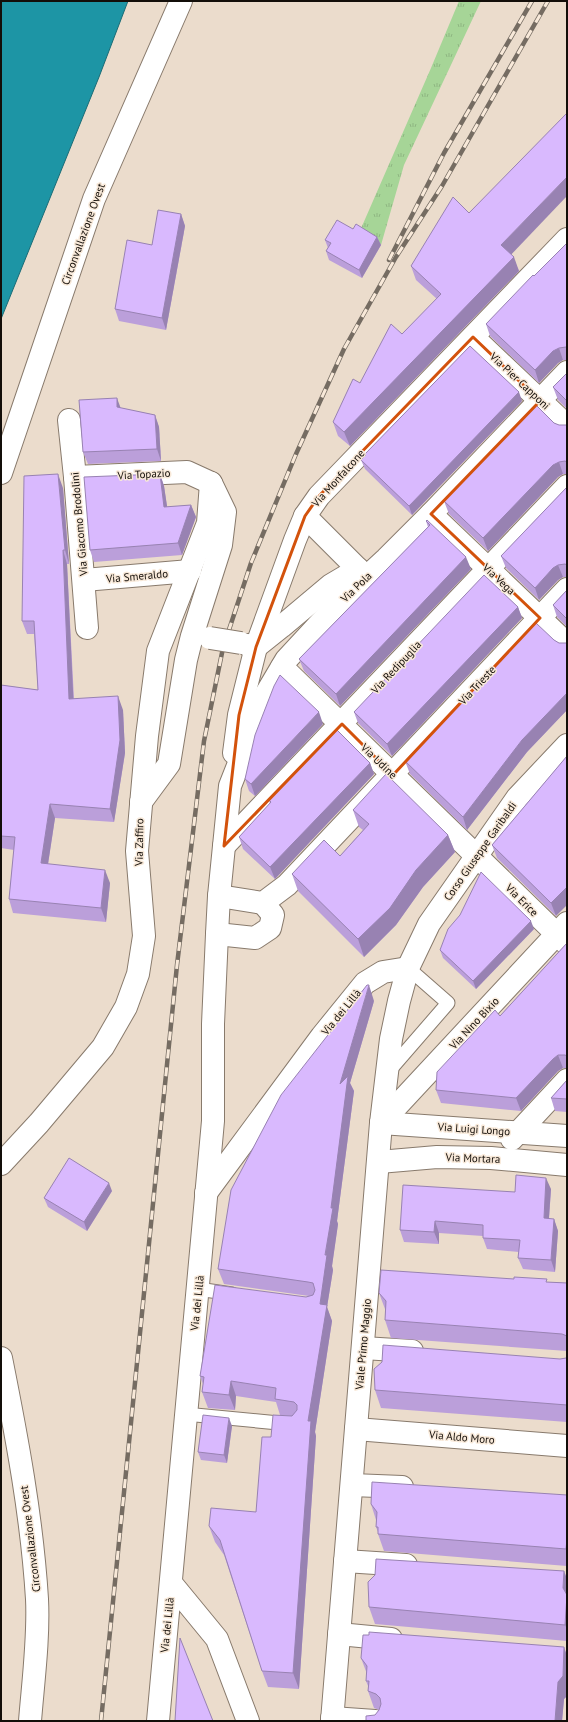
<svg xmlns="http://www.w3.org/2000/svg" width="568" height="1722" viewBox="0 0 568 1722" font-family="'PT Sans',sans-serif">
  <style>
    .grass { fill: url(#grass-tufts) }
    .water { fill: #1d95a5; stroke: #1a6c76 }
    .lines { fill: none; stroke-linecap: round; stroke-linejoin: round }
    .lane-casing { stroke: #887a6c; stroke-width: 15 }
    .street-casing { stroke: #887a6c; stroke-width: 24 }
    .secondary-casing { stroke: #887a6c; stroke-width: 24 }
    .lane { stroke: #fff; stroke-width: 13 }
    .street { stroke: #fff; stroke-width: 22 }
    .secondary { stroke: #fff; stroke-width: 22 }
    .rail-casing { stroke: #756c62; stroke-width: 4.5 }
    .rail { stroke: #f8e9d9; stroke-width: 3; stroke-dasharray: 9; stroke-linecap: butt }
    .street-bridge-casing { stroke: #887a6c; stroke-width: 24; stroke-linecap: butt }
    .street-bridge { stroke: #fff; stroke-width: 22 }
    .wall { fill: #bb9fda }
    .shaded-wall { fill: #9882b2 }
    .building { fill: #d9b9fe; stroke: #9882b2 }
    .marked { fill: none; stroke: #d3520c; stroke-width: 3; stroke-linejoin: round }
    .labels { text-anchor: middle; stroke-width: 3; stroke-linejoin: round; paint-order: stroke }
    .street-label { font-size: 11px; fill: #130e09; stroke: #f8e9d9 }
  </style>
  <defs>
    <pattern id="grass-tufts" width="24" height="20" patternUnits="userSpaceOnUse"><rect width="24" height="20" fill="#a6d597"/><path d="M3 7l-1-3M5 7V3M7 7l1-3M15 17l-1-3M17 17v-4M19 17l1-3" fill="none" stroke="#8eb681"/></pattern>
  </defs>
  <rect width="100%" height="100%" fill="#ebdccc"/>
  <polygon class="grass" points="459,1 481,1 404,165 381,245 359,233 431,68"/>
  <polygon class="water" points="1,1 128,1 99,77 1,319"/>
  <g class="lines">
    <g class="lane-casing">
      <g id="lane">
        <polyline points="389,1071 448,1003 408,968"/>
        <polyline points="198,1289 232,1294"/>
        <polyline points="185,1414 289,1424"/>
      </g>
    </g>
    <g class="street-casing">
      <g id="street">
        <polyline points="473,337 567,426"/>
        <polyline points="69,420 75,477 87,628"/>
        <polyline points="75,477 187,472 211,483"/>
        <polyline points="431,514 567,644"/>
        <polyline points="305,516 366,577"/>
        <polyline points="84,580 190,571"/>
        <polyline points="248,645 256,647 281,627 331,585 358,569"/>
        <polyline points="282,667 567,944"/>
        <polyline points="141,802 169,764 186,660 192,636 221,545 225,512 212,485"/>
        <polyline points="224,846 567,486"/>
        <polyline points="219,896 263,903 287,885 567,589"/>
        <polyline points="217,934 255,938 270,928 273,915 263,903"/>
        <polyline points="381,1123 567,1136"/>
        <polyline points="512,1139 567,1080"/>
        <polyline points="379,1162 437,1157 491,1158 567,1165"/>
        <polyline points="1,1164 39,1123 103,1047 126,1007 138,974 144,936 137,851 147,736 158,651 208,523 211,483"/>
        <polyline points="206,1193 322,1036 365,983 383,972 408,968"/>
        <polyline points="363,1348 412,1351"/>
        <polyline points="356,1429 567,1446"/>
        <polyline points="352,1485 402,1487"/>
        <polyline points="345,1561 406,1565"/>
        <polyline points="339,1634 391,1639"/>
        <polyline points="332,1718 375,1721"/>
      </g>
    </g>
    <g class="secondary-casing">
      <g id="secondary">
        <polyline points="1,473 94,199 181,1"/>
        <polyline points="234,753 239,715 256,647 295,540 305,516 319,496 567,239"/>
        <polyline points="381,1123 567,923"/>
        <path d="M1,1358C17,1438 32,1518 37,1599C39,1638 33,1683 30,1721"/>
        <polyline points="171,1583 217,1639 248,1721"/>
        <polyline points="158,1721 213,1121 213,1024 217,934 219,896 230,786 267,692 286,660 324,619 347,595 386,559 431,514 567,372"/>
        <polyline points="332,1721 381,1123 391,1039 399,1001 408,968 429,924 517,798 567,745"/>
      </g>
    </g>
    <use href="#lane" class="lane"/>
    <use href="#street" class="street"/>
    <use href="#secondary" class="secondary"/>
    <g class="rail-casing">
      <g id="rail">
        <polyline points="389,260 444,153 532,1"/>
        <polyline points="101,1721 177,965 204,741 223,648 251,563 296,454 344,349 396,257 442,186 548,1"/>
      </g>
    </g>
    <use href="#rail" class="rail"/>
    <g class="street-bridge-casing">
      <polyline id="street-bridge" points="210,638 241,643"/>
    </g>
    <use href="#street-bridge" class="street-bridge"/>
  </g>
  <g class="wall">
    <polygon points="469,213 511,254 519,271 350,446 338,436 333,422 360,383 402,334 437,299 416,280 411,266"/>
    <polygon points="181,214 185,226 166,330 119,321 115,309 152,245"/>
    <polygon points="353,229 377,237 381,245 362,278 329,260 326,251 328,248 325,240"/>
    <polygon points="567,243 567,360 563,360 558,363 539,383 490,336 486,324"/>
    <polygon points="567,373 567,409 558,400 553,387"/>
    <polygon points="522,401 412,515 365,469 361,460 366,455 365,454"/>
    <polygon points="120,408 155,415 159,427 161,461 88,464 83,452"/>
    <polygon points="554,423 559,425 567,425 567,474 563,474 558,477 488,551 449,514 444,501"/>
    <polygon points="160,474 164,486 167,507 191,505 196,517 182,555 94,562 90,550"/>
    <polygon points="567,487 567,577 563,577 558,580 539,600 506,568 501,556"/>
    <polygon points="63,488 69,564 67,564 74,699 123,710 125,753 114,822 55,818 48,864 110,883 106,922 13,913 9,899 14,850 1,848 1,685 38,690 34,634 27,634 22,621"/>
    <polygon points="426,521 471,569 340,706 304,671 299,659 428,527"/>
    <polygon points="567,590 567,627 557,617 553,605"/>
    <polygon points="518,607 522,618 392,756 358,723 354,712"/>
    <polygon points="554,640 559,643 567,643 567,710 527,752 467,830 410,774 405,761"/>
    <polygon points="323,724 255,796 249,791 245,779"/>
    <polygon points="567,756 556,916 497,858 492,845"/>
    <polygon points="370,763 374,774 275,879 243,849 239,837 270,804 269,800"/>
    <polygon points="353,810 448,835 455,852 423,887 396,925 364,957 298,891 292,874 340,856 363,830 359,827"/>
    <polygon points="534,929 476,989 443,958 440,950"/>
    <polygon points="567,943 567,1068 563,1068 558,1071 521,1111 441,1103 436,1090 500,1016"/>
    <polygon points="374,1001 350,1083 354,1091 337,1221 338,1224 332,1266 333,1270 327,1307 332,1321 315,1432 316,1436 299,1689 268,1687 262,1671 224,1555 215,1542 209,1526 256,1512 271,1437 287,1416 280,1415 276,1402 236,1396 235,1410 208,1408 202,1392 203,1384 200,1376 306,1297 309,1296 224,1284 218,1269"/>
    <polygon points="567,1080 567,1112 555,1111 551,1098"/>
    <polygon points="551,1189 549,1219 554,1219 558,1231 555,1272 523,1269 518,1258 519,1252 487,1249 483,1238 483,1236 439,1233 439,1244 404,1242 400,1230 515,1192"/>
    <polygon points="112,1191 87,1231 48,1207 44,1198"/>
    <polygon points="547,1282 567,1283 567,1351 391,1338 385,1320 385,1309 379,1293"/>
    <polygon points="567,1357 567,1422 381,1408 375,1390 560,1359 566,1358"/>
    <polygon points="232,1426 227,1463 201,1460 198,1452"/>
    <polygon points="567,1495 567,1566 384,1551 378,1534 378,1532 376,1527 376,1520 371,1504"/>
    <polygon points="564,1571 567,1579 567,1641 375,1624 369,1607"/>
    <polygon points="564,1647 567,1656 567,1696 564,1699 562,1721 366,1721 375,1715 379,1710 374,1708 368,1691 368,1686 366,1681 367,1674 361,1658"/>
  </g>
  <g class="shaded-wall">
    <polygon points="567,177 567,196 507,259 501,245"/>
    <polygon points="181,214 185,226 166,330 162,318"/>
    <polygon points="377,237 381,245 362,278 359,270"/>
    <polygon points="514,257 519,271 350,446 344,432"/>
    <polygon points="559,348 563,360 558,363 539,383 535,370 553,351"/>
    <polygon points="519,392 522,401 412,515 409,506"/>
    <polygon points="117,398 121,409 117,407"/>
    <polygon points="155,415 159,427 161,461 157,449"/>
    <polygon points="559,462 563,474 558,477 488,551 483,538 553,465"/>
    <polygon points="58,474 63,488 69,564 65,550"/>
    <polygon points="160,474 164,486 169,519 164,507"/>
    <polygon points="191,505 196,517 182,555 178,543"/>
    <polygon points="63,550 67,564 74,712 69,699"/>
    <polygon points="466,557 471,569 340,706 336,694"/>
    <polygon points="558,565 563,577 558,580 539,600 535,588 553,568"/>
    <polygon points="518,607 522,618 392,756 387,744"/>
    <polygon points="567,693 567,710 527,752 467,830 463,817 522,740"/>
    <polygon points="118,696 123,710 125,753 114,822 110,809"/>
    <polygon points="319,712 323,724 255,796 251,784"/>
    <polygon points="370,763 374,774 275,879 270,867"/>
    <polygon points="50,804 55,818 46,877 41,863"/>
    <polygon points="448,835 455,852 423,887 396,925 364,957 358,939 416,870"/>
    <polygon points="105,870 110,883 106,922 101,908"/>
    <polygon points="567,887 567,905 556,916 551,903"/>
    <polygon points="531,921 534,929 476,989 473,981"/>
    <polygon points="369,985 374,1001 350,1083 354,1091 337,1221 338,1224 332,1266 333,1270 327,1307 332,1321 315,1432 316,1436 299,1689 293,1673 308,1421 320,1304 331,1208 340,1084"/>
    <polygon points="558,1055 563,1068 558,1071 521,1111 516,1098 553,1059"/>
    <polygon points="546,1178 551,1189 548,1230 544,1218"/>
    <polygon points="109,1183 112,1191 87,1231 84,1222"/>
    <polygon points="554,1219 558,1231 555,1272 551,1260"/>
    <polygon points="435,1221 439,1233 439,1244 434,1232"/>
    <polygon points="231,1381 236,1396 235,1410 229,1395"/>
    <polygon points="229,1418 232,1426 227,1463 224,1455"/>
    <polygon points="564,1571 567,1579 567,1600 563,1588"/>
    <polygon points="567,1602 567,1629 565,1625"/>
    <polygon points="564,1647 567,1656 567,1696 564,1699 562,1721 555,1721 558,1682"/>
  </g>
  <g class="building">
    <polygon points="567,113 567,177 501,245 514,257 344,432 333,422 353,379 360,383 391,324 402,334 441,294 411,266 453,197 469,213"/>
    <polygon points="158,210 181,214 162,318 115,309 127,240 152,245"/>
    <polygon points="337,220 353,229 356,224 377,237 359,270 326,251 331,243 325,240"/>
    <polygon points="567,243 567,348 566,347 559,348 553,351 535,370 486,324 533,275 534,276"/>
    <polygon points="470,346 519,392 409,506 361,460 366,455 365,454"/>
    <polygon points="567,373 567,401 553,387"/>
    <polygon points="117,398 117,407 155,415 157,449 83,452 79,400"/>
    <polygon points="536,405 554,423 559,425 567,425 567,462 565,461 559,462 553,465 483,538 444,501"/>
    <polygon points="58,474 65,550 63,550 69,699 118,696 120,740 110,809 50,804 41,863 105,870 101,908 9,899 15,837 1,836 1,685 38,690 34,621 22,621 24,476"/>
    <polygon points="160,474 164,507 191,505 178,543 90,550 84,477"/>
    <polygon points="567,487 567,565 565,564 558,565 553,568 535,588 501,556"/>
    <polygon points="427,520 466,557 336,694 299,659 430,525 426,521"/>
    <polygon points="484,575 518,607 387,744 354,712"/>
    <polygon points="567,590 567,619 553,605"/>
    <polygon points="536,623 554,640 559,643 567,643 567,693 522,740 463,817 405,761"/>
    <polygon points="280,675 319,712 251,784 245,779 255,735 274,686"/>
    <polygon points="337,730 370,763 270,867 239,837 271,802 269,800"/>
    <polygon points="567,756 567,887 551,903 492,845"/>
    <polygon points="386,774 448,835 416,870 390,908 358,939 292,874 324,840 340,856 369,824 353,810"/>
    <polygon points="481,872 531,921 473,981 440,950 448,929 460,915"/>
    <polygon points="567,943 567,1056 565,1055 558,1055 553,1059 516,1098 436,1090 437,1072 495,1010 500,1016"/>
    <polygon points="367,985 369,985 340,1084 348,1076 331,1208 333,1208 325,1255 327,1255 320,1304 327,1305 308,1421 311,1421 293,1673 262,1671 220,1540 209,1526 211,1508 256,1512 262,1437 271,1437 273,1415 292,1416 297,1410 297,1405 294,1402 275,1399 276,1388 231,1381 229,1395 202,1392 204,1377 200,1376 215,1285 306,1297 313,1295 315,1290 313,1283 308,1282 218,1269 231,1190 281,1095"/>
    <polygon points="567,1080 567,1099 551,1098"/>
    <polygon points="69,1158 109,1183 84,1222 44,1198"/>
    <polygon points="516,1175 546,1178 544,1218 554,1219 551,1260 518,1258 520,1240 483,1238 483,1225 435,1221 434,1232 400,1230 403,1185 515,1192"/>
    <polygon points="381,1270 514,1279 514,1277 547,1279 546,1282 567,1283 567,1336 562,1334 385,1320 386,1301 379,1293"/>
    <polygon points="383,1345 560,1359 566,1358 567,1357 567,1405 375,1390 374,1369 382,1362"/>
    <polygon points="203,1415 229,1418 224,1455 198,1452"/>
    <polygon points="372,1482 567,1495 567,1539 566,1549 378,1534 378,1527 376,1527 377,1512 371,1504"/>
    <polygon points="376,1559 564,1571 563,1588 567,1595 565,1625 369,1607 368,1582 375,1575"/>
    <polygon points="369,1632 564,1647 563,1676 558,1682 555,1721 366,1721 366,1716 375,1715 379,1710 381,1704 380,1698 376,1694 368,1691 369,1681 366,1681 367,1666 361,1658 363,1635 369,1635"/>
    <polygon points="180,1638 213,1721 175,1721"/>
  </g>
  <path class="marked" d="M473,337L540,401L431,514L540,618L393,775L342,724L224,846L239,715L256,647L305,516L319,496Z"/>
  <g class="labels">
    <g class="street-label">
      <text transform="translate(83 234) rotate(-70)" y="4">Circonvallazione Ovest</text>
      <text transform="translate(520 381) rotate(43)" y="4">Via Pier Capponi</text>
      <text transform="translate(144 474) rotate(-3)" y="4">Via Topazio</text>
      <text transform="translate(338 478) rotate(-48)" y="4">Via Monfalcone</text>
      <text transform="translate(79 524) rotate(-95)" y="4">Via Giacomo Brodolini</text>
      <text transform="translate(137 576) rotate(-5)" y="4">Via Smeraldo</text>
      <text transform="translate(499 579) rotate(43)" y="4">Via Vega</text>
      <text transform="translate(356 587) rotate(-44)" y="4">Via Pola</text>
      <text transform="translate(396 667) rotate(-47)" y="4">Via Redipuglia</text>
      <text transform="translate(477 685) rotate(-47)" y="4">Via Trieste</text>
      <text transform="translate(379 761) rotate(44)" y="4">Via Udine</text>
      <text transform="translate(139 842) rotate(-89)" y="4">Via Zaffiro</text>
      <text transform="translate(480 851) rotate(-55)" y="4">Corso Giuseppe Garibaldi</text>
      <text transform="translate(522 900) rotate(45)" y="4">Via Erice</text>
      <text transform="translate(341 1012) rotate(-51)" y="4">Via dei Lillà</text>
      <text transform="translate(474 1023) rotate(-47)" y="4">Via Nino Bixio</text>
      <text transform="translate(474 1129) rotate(4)" y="4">Via Luigi Longo</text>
      <text transform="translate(473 1158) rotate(2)" y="4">Via Mortara</text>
      <text transform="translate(197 1303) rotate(-84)" y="4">Via dei Lillà</text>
      <text transform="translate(363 1344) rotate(-85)" y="4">Viale Primo Maggio</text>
      <text transform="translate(462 1437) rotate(5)" y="4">Via Aldo Moro</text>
      <text transform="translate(30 1539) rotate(-97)" y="4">Circonvallazione Ovest</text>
      <text transform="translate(167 1625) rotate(-84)" y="4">Via dei Lillà</text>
    </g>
  </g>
  <rect width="568" height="1722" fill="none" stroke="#130e09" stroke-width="4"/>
</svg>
